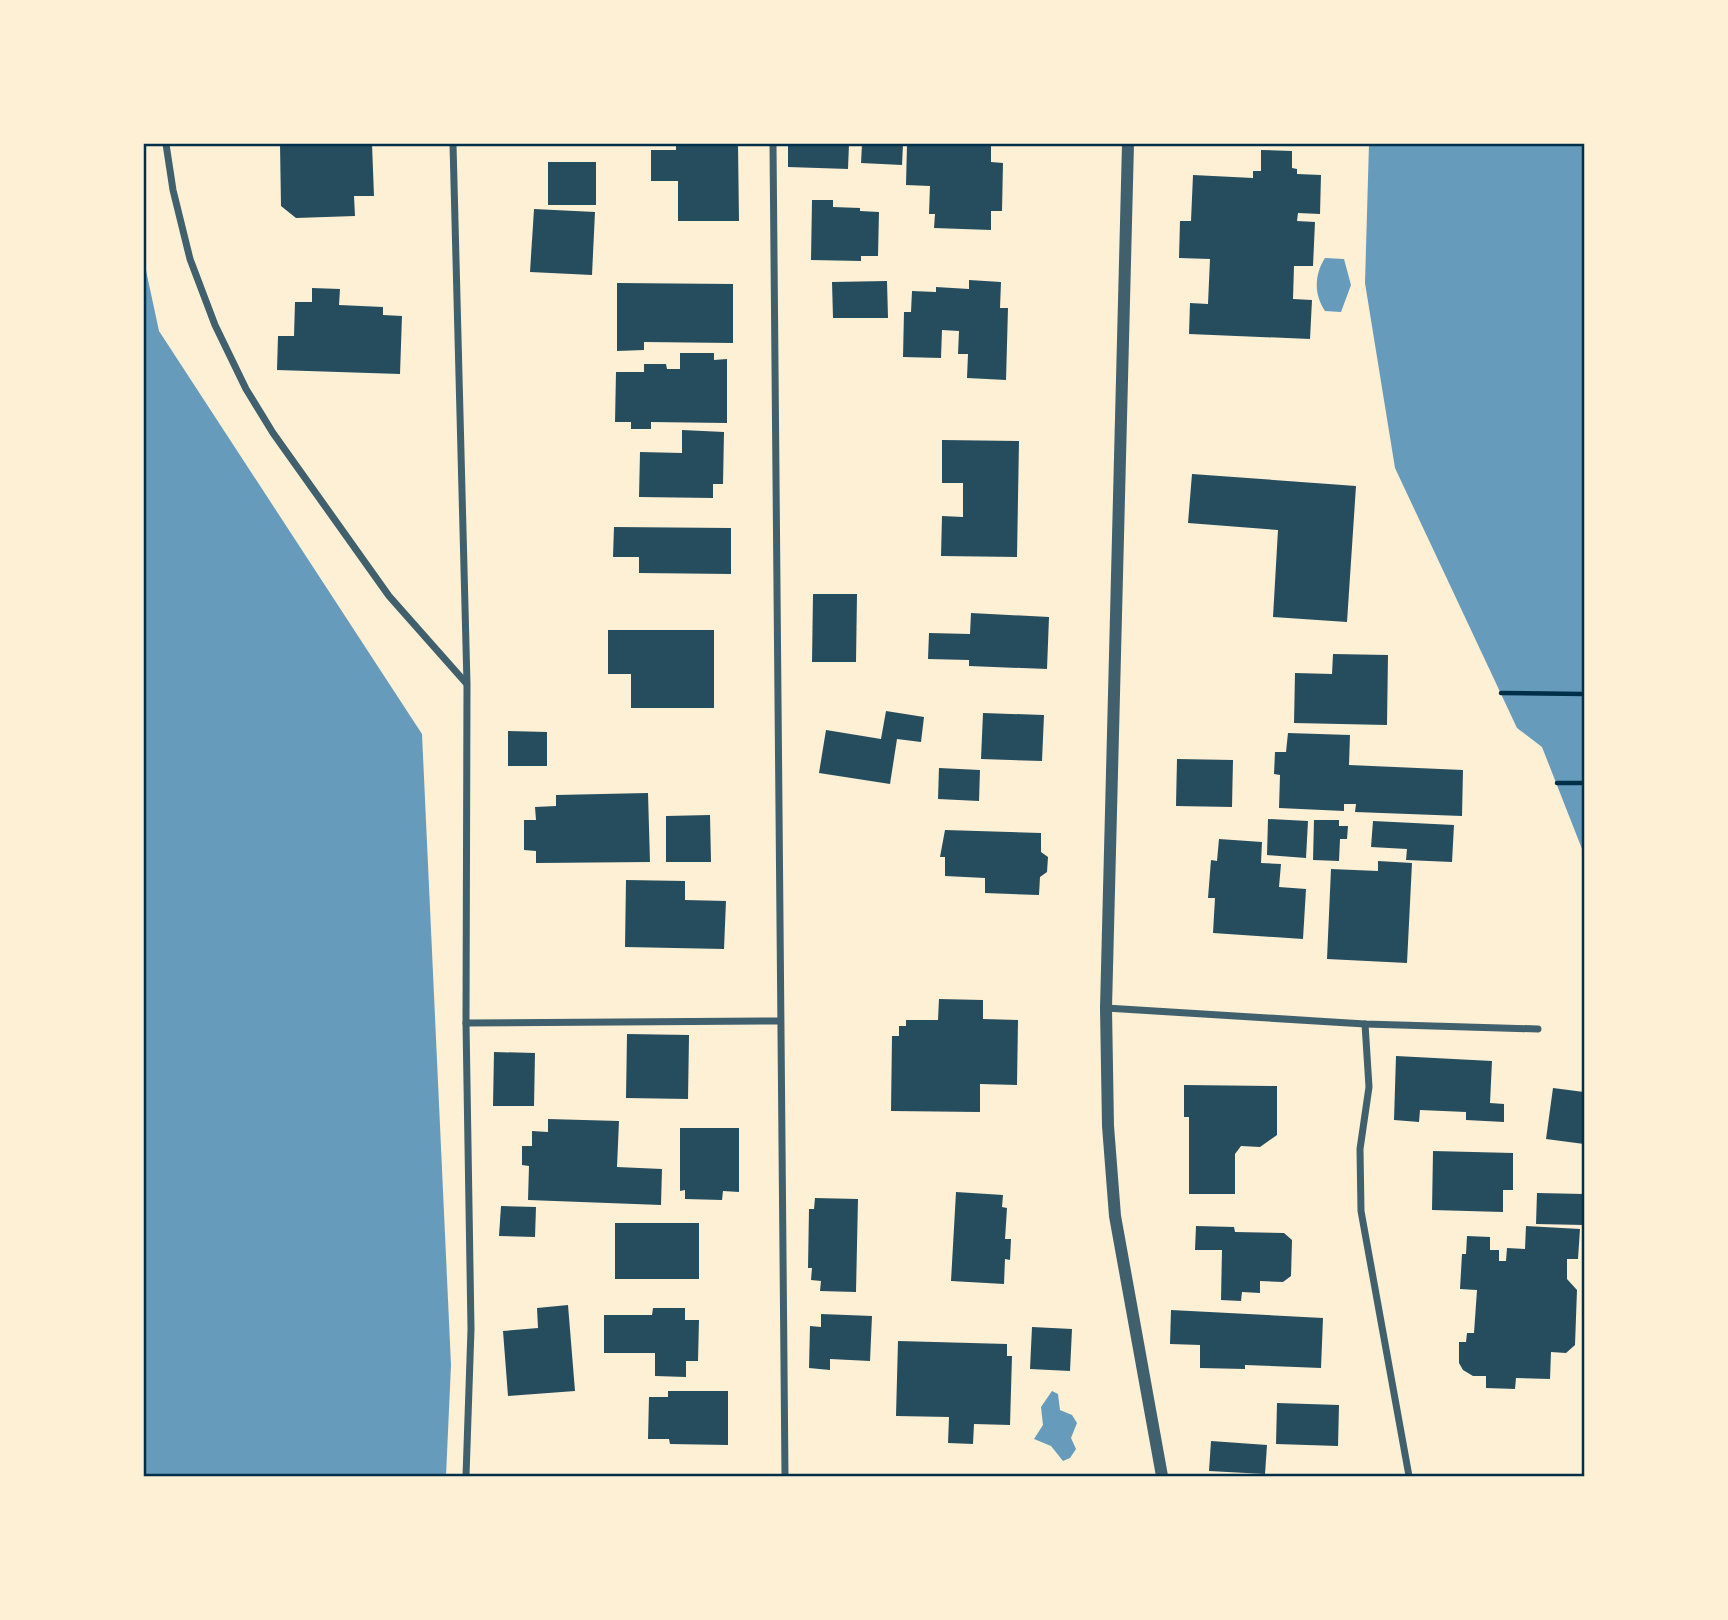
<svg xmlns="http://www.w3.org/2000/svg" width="1728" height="1620" viewBox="0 0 1728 1620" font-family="'Exo 2',sans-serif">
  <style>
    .water { fill: #669bbc }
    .building { fill: #264d5e }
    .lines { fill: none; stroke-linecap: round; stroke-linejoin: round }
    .path { stroke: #003049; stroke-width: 4.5 }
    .minor { stroke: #3f606c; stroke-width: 7 }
    .tertiary { stroke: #3f606c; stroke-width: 12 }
    .neatline { fill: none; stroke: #003049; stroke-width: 2.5 }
  </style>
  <rect width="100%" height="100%" fill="#fdf0d5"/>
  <g class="water">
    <polygon points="1369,144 1584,144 1584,854 1542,747 1517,728 1395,468 1365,283"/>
    <path d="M1325,258L1344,259L1351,285L1341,312L1325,311C1314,295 1314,275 1325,258Z"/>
    <polygon points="144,261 159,331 422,734 451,1365 446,1476 144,1476"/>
    <polygon points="1052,1391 1058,1394 1060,1410 1072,1415 1077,1423 1071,1438 1076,1449 1070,1458 1063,1461 1051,1446 1034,1439 1043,1425 1041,1407"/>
  </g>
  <g class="building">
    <polygon points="280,144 372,144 374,196 354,196 355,216 296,218 281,206"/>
    <polygon points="738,144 739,221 678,221 678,181 651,181 651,150 676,150 676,145"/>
    <polygon points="788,144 849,144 848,169 788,167"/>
    <polygon points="862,144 903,144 902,165 861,163"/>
    <polygon points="907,144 991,144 991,162 1003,163 1002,211 991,211 991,230 934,228 935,214 929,214 930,186 906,185"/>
    <polygon points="1261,150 1292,151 1292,168 1297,169 1297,174 1321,175 1320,214 1298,213 1297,221 1315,222 1313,266 1294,266 1293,299 1312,300 1310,339 1189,334 1190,303 1208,304 1210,259 1179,258 1180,221 1191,221 1193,175 1253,178 1253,171 1261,171"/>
    <rect x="548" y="162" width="48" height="43"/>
    <polygon points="812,200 833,200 833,207 860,208 860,211 879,212 878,256 861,256 861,261 811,260"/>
    <polygon points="534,209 595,212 592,275 530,272"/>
    <polygon points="969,280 1001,282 1000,308 1008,308 1006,380 967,378 968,354 958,354 959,331 942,330 941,358 903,357 904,312 911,312 912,291 936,292 936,287 969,289"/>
    <polygon points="887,281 888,318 833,318 832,282"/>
    <polygon points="617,283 733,284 733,343 644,342 644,350 617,351"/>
    <polygon points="312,288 340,289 339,305 383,307 383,315 402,316 400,374 277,370 278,336 294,336 295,302 312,302"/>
    <polygon points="680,353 714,353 714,360 727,359 727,423 651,422 651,429 631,429 631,422 615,422 616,372 644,372 644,364 666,364 667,369 680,369"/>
    <polygon points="682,430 724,432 723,484 713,484 713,498 639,497 640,452 682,453"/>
    <polygon points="942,440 1019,441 1017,557 941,556 942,516 963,517 963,483 942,483"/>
    <polygon points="1192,474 1356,486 1347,622 1273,617 1278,530 1188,523"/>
    <polygon points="614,527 731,528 731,574 639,573 639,557 613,557"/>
    <polygon points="813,594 857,594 856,662 812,662"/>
    <polygon points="971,613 1049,617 1047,669 969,666 969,660 928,659 929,633 970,634"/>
    <polygon points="608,630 714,630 714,708 631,708 631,674 608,674"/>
    <polygon points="1333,654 1388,655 1387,725 1294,723 1295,673 1332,674"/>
    <polygon points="886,711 924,717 921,742 897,739 890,784 819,773 826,730 881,739"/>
    <polygon points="983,713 1044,715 1042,761 981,759"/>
    <polygon points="508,731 547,732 547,766 508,766"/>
    <polygon points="1288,733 1350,735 1349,765 1463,770 1462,816 1355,812 1356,804 1344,804 1344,811 1279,808 1280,775 1274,774 1275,752 1286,752"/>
    <polygon points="1177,759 1233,760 1232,807 1176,806"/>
    <polygon points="939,768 980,770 979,801 938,799"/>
    <polygon points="648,793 650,862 536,863 536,851 524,850 524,820 536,820 535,807 556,806 556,795"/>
    <polygon points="710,815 711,862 666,862 666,816"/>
    <polygon points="1268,819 1308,821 1306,858 1267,855"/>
    <polygon points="1314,820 1339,820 1339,826 1348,826 1347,839 1340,839 1339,861 1313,860"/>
    <polygon points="1373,821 1454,825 1452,862 1406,860 1407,849 1371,847"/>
    <polygon points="945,830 1041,833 1041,852 1048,857 1047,872 1040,877 1039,895 985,893 985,878 945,876 945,857 940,857"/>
    <polygon points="1219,839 1262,842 1261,863 1281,864 1279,887 1306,889 1303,939 1213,933 1215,898 1208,898 1211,860 1217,861"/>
    <polygon points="1378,861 1412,863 1407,963 1327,959 1331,869 1378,871"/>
    <polygon points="626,880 685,881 685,900 726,901 724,949 625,947"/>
    <polygon points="939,999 983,1000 983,1019 1018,1020 1017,1085 980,1084 980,1112 891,1111 892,1036 899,1036 899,1026 906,1026 906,1020 938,1020"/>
    <polygon points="627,1034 689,1035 688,1099 626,1098"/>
    <polygon points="494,1052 535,1053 534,1106 493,1106"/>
    <polygon points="1396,1056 1492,1061 1490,1103 1504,1104 1504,1122 1466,1120 1466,1112 1420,1110 1419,1122 1394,1120"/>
    <polygon points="1184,1085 1277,1086 1277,1135 1260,1147 1241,1146 1235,1154 1235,1194 1189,1194 1189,1117 1184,1117"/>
    <polygon points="1553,1088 1584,1092 1584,1144 1546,1139"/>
    <polygon points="548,1119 619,1121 617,1167 662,1169 661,1205 528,1200 529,1166 522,1165 522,1146 532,1146 532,1131 548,1132"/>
    <polygon points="680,1128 739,1128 739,1192 723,1191 722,1200 685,1199 685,1190 680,1191"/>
    <polygon points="1433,1151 1513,1153 1513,1190 1503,1190 1503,1212 1432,1210"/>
    <polygon points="956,1192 1003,1195 1002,1207 1007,1208 1005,1239 1011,1239 1010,1260 1005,1259 1004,1284 951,1281"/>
    <polygon points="1537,1193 1584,1194 1584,1225 1536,1224"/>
    <polygon points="815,1198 858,1199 856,1292 820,1291 821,1281 811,1280 812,1268 808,1268 809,1209 814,1209"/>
    <polygon points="501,1206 536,1207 535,1237 499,1236"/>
    <rect x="615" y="1223" width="84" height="56"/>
    <polygon points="1196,1226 1234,1227 1235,1232 1284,1233 1292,1240 1291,1276 1283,1282 1260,1281 1260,1293 1242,1292 1241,1301 1221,1300 1222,1250 1195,1250"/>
    <polygon points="1526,1226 1580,1229 1578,1259 1567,1259 1567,1279 1577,1290 1575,1345 1566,1353 1551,1352 1550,1379 1516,1378 1515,1389 1486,1388 1486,1376 1473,1376 1463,1370 1459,1363 1459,1342 1466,1342 1467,1333 1474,1333 1477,1290 1460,1289 1462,1254 1466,1254 1467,1236 1490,1237 1490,1250 1499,1250 1499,1261 1506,1261 1507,1248 1525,1249"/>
    <polygon points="568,1305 575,1391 508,1396 503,1331 538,1328 537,1308"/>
    <polygon points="653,1308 685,1308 685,1320 699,1320 698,1361 686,1361 686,1377 655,1376 655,1353 604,1353 604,1315 652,1315"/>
    <polygon points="1171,1310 1323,1318 1321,1368 1245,1365 1245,1369 1200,1368 1200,1345 1170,1344"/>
    <polygon points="821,1314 872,1316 870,1361 830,1359 830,1370 809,1368 810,1326 821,1327"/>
    <polygon points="1032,1327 1072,1329 1070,1371 1030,1369"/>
    <polygon points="898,1341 1007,1344 1007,1356 1012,1356 1010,1425 974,1424 973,1444 948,1443 949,1417 896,1416"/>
    <polygon points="668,1391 728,1391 728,1445 670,1444 669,1439 648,1439 649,1397 668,1397"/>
    <polygon points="1277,1403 1339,1405 1338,1446 1276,1444"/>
    <polygon points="1211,1441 1267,1445 1265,1474 1209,1471"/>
  </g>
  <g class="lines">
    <g class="path">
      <polyline points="1501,693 1584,694"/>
      <polyline points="1557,783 1584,783"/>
    </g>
    <g class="minor">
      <polyline points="166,144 173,190 190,259 215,325 246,389 273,433 389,596 466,683"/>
      <polyline points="453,144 467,684 466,1023 471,1329 466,1476"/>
      <polyline points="773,144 785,1476"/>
      <polyline points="1106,1008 1365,1024 1538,1029"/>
      <polyline points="466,1023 780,1021"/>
      <polyline points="1365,1024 1369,1087 1360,1149 1361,1211 1409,1476"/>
    </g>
    <polyline class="tertiary" points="1128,144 1106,1008 1108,1126 1115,1216 1162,1476"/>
  </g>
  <rect width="1728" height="1620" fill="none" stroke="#fdf0d5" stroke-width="290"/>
  <rect x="145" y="145" width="1438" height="1330" class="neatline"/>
</svg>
